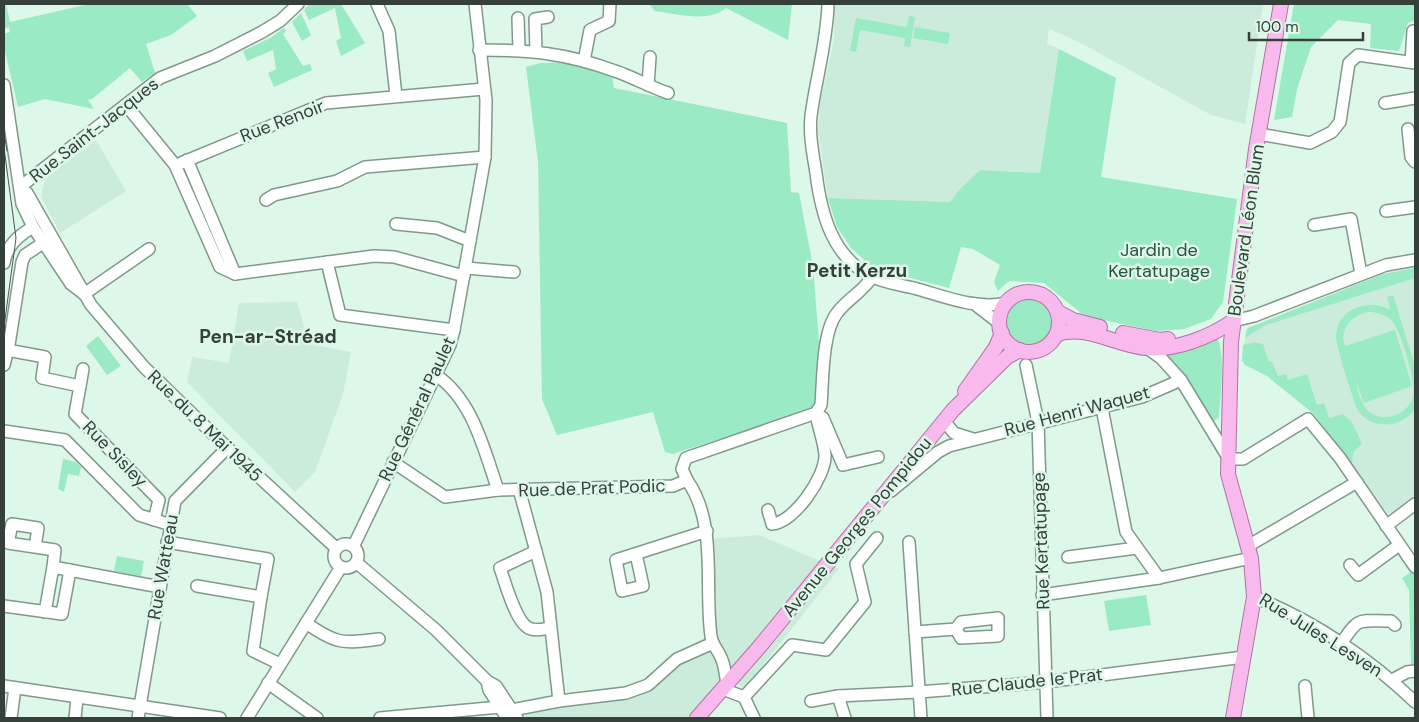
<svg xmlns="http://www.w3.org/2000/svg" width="1419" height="722" viewBox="0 0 1419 722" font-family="'DM Sans',sans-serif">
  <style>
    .built { fill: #cbecdb }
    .green { fill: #9aeac4; fill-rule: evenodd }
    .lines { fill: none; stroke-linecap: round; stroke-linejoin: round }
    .minor-casing { stroke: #80998c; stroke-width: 14 }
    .major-casing { stroke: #b171a5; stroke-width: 16 }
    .minor { stroke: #fff; stroke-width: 11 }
    .major { stroke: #f8b9ec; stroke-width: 14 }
    .tram { stroke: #4c5952; stroke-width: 1 }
    .labels { text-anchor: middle; stroke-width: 5; stroke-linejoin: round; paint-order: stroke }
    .street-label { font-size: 18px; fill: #35403a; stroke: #ddf7e9 }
    .park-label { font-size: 18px; fill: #285642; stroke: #ddf7e9 }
    .neighbourhood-label { font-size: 19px; font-weight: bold; fill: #35403a; stroke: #ddf7e9 }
  </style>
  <rect width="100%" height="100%" fill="#ddf7e9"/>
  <g class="built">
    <polygon points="834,4 1263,4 1245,124 1211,115 1079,42 1049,29 1047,44 1059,49 1040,173 980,170 960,189 950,202 828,198 818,131 820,104 834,39"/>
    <polygon points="96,140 126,191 60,233 41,197 45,179"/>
    <polygon points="1415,268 1415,501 1388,514 1314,414 1267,376 1245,365 1242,360 1246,330 1248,328 1383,274"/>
    <polygon points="297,302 309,344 351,352 343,394 315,472 295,492 187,382 192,357 229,363 239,303"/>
    <polygon points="759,535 839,569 744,689 724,674 688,718 527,718 518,702 635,684 654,674 668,658 712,634 709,539"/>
  </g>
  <g class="green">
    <polygon points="4,4 6,4 10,22 89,4 187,4 197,16 171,35 146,44 155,73 142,82 130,68 92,99 88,100 94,109 45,99 18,107 4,47 4,34 10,32 9,27 4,29"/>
    <polygon points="309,4 341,4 365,43 341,56 336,41 341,38 335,8 309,20 304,10"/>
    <path d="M649,4H792L788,40L726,8C709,23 677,14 655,11Z"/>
    <polygon points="1294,4 1415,4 1415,20 1408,23 1399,51 1370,48 1371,24 1338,20 1311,47 1297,89 1292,117 1274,120"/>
    <polygon points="301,13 311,35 302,41 292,22"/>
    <polygon points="909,16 915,17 910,47 904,46 905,38 860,30 856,52 850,51 856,18 907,27"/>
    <polygon points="915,27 950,33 948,44 913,38"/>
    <polygon points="284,28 286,31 283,34 303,66 310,64 312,70 274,87 268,73 276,69 273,50 247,61 243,51 270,38"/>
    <polygon points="1059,49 1116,78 1101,177 1237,199 1223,302 1211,319 1184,329 1156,331 1103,320 1082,314 1044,283 1009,281 998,291 994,282 1000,265 973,249 961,247 949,288 873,268 851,248 837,227 828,198 950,202 960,189 980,170 1040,173"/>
    <polygon points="571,62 612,74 614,88 787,123 791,192 799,193 813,266 820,356 815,408 673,454 665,452 653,412 557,435 542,399 538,162 526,67 540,63"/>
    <polygon points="1415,268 1415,278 1266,325 1245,338 1248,328 1383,274"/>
    <path d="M1393,295L1415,366V409C1402,427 1374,431 1359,412C1355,407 1335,342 1336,336C1338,308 1368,298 1390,310L1387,297ZM1368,312C1377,312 1385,314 1392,321C1401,331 1417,384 1413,397C1407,418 1376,425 1364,406C1359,398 1357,386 1354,377L1364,403L1412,386L1395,330L1345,346C1339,329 1352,315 1368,312Z"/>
    <circle cx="1029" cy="321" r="23"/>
    <polygon points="98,336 121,366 107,375 86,346"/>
    <path d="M1217,337C1226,357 1220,396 1219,418L1212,422C1197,390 1181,373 1155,350L1200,346Z"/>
    <polygon points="1255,342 1263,344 1269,362 1272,362 1278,376 1286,374 1288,380 1307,374 1317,405 1324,403 1329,418 1343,414 1352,422 1362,444 1353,452 1352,464 1314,414 1267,376 1245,365 1242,360 1243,345"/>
    <polygon points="63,459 76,462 81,467 79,476 68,474 64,492 58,489"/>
    <polygon points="117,556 144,561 141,576 114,571"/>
    <polygon points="1414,570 1415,571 1415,664 1411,664 1409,590 1402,578"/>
    <polygon points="1146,595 1151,625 1109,631 1104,601"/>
  </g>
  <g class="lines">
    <g class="minor-casing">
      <g id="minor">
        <polyline points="377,4 389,31 396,96"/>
        <path d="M828,4C827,42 816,78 811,116C809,135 813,154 816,173C821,213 832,258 873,277C886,283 900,285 914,288C943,296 976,310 1006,303"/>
        <polyline points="518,18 519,49"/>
        <path d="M479,50C530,50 566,53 615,71C633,77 650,87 668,93"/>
        <polyline points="536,51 535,19 548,17"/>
        <polyline points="584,61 590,30 609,21 610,4"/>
        <polyline points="1411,62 1413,31"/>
        <polyline points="4,85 22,204 33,227 71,284 84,294"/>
        <polyline points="648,85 650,57"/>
        <polyline points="1385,103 1415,98"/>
        <polyline points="126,105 175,165 220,267 235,274 187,160"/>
        <polyline points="1408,129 1411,157 1415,162"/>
        <polyline points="1259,134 1310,143 1332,132 1340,122 1349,63 1358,55 1415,63"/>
        <polyline points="181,163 326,103 484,89"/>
        <polyline points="20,187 27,193 91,305 144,367 218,439 336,548"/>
        <polyline points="20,187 160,78 215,56 262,32 280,21 298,4"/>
        <polyline points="266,200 274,195 337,181 365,167 485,157"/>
        <polyline points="1386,211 1415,207"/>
        <polyline points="396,224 437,228 470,241"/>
        <polyline points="1314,225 1351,219 1361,274"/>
        <polyline points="327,262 340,315 454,330"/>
        <path d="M4,263C7,245 18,236 33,227"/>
        <polyline points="466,268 514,272"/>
        <polyline points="235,274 374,256 394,257 464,276"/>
        <polyline points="84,294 149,249"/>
        <polyline points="977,306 999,323"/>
        <polyline points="1233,321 1254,316 1386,265 1415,260"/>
        <polyline points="1147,348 1161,358 1181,380 1229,459 1243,459 1308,419 1340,458 1415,567"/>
        <polyline points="7,350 45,357 42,378 80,386 75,414 159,500 154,520"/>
        <polyline points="4,365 9,345 22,262 25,255 43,243"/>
        <polyline points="1026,365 1038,422 1047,718"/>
        <path d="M436,375C473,400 484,450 498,490"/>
        <polyline points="80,386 83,369"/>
        <polyline points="1102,408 1126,532 1159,578 1251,558"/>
        <polyline points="816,413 823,418 843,465 878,457"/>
        <polyline points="944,421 954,433 973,439"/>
        <polyline points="4,431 65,440 139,515 171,525"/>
        <path d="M393,462L445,497L498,490L673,486L687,480L682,469L686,458L816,413L821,405C823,381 822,332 837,313C847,299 863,292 872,277"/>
        <path d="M687,480C718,524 704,585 711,636C712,645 719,651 722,660C725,667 725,675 727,683"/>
        <polyline points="519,489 547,592 559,701"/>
        <polyline points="891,491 938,452 949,446 1142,397 1181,380"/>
        <path d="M768,510L772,524C794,523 826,476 825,455C824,441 818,427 816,413"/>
        <polyline points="1386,526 1415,504"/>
        <polyline points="167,542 268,559 261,597"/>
        <polyline points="909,542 921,718"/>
        <circle cx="346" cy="556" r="12"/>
        <polyline points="354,545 450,345 454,330 485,157 486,100 475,4"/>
        <polyline points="1248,546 1357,482"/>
        <polyline points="35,547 38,528 12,524 8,543 55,550 53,567"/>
        <path d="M536,551L500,568C505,582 515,619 527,627C534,632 543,629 550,628"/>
        <polyline points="636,554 643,586 622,591 616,560 707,531"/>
        <polyline points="1068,557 1137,548"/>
        <polyline points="357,563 436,630 487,681 496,686 517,718"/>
        <polyline points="1350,565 1358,575 1399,545"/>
        <polyline points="197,586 261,597 253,651 280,664"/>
        <polyline points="1042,595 1159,578"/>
        <path d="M1254,597C1313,620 1370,659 1415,702"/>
        <polyline points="4,606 62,614 70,570"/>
        <polyline points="45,612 53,567 160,587"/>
        <polygon points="998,618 998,636 961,638 956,629 961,622"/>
        <path d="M306,623C336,644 343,644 379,639"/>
        <polyline points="915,632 956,629"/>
        <path d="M1341,644C1359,616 1358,621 1391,621L1395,625"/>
        <polyline points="1392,680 1407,672 1415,671"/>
        <polyline points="487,681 489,690 507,718"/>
        <polyline points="268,683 317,718"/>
        <polyline points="4,686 220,718"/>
        <polyline points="1305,686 1308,718"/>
        <polyline points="728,691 744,697 754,718"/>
        <polyline points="838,696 845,718"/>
        <polyline points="744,697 792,645 826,650 865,602 856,564 877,538"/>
        <polyline points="811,701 838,696 919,692 1046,682 1244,657"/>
        <polyline points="512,710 559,701 626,693 648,685 677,659 713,643"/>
        <polyline points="11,718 15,688"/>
        <polyline points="75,718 77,699"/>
        <polyline points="138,718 175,501 227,448"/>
        <polyline points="247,718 341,567"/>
        <polyline points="380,718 500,707"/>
      </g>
    </g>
    <g class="major-casing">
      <g id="major">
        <circle cx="1029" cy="322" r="30"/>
        <polyline points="1058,312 1073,320 1100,327"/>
        <polyline points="1123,333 1160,340 1168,339"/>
        <path d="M1057,334C1087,324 1117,346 1146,348C1175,351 1210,337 1233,321"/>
        <polyline points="965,391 996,347 1002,333"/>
        <polyline points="697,718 761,645 953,410 1007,357 1020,350"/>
        <polyline points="1233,718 1254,597 1251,558 1228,474 1231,342 1256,149 1281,4"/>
      </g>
    </g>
    <use href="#minor" class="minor"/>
    <use href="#major" class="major"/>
    <g class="tram">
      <polyline points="4,132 7,151"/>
      <polyline points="4,148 16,238 4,327"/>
      <polyline points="4,343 5,326"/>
    </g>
  </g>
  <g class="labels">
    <g class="street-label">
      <text transform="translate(282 121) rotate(-21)" y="6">Rue Renoir</text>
      <text transform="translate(94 130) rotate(-38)" y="6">Rue Saint-Jacques</text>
      <text transform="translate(1246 230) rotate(-82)" y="6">Boulevard Léon Blum</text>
      <text transform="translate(417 409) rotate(-65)" y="6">Rue Général Paulet</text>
      <text transform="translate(1077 411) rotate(-15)" y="6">Rue Henri Waquet</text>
      <text transform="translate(205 426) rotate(44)" y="6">Rue du 8 Mai 1945</text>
      <text transform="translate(115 454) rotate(46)" y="6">Rue Sisley</text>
      <text transform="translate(592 488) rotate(-2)" y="6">Rue de Prat Podic</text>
      <text transform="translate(857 527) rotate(-51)" y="6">Avenue Georges Pompidou</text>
      <text transform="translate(1041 541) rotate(-92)" y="6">Rue Kertatupage</text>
      <text transform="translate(163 567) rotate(-80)" y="6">Rue Watteau</text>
      <text transform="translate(1321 635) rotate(32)" y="6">Rue Jules Lesven</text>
      <text transform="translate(1027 682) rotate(-6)" y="6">Rue Claude le Prat</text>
    </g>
    <g class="park-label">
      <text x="1159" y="256">Jardin de<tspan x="1159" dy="21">Kertatupage</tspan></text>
    </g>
    <g class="neighbourhood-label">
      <text x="857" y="277">Petit Kerzu</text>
      <text x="268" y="343">Pen-ar-Stréad</text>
    </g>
  </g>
  <rect width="1419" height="722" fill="none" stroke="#35403a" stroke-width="10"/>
  <path d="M1249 32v8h114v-8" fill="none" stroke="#35403a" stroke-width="2.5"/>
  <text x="1256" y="32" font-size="15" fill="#35403a" stroke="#ddf7e9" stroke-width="4" paint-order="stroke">100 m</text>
</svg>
